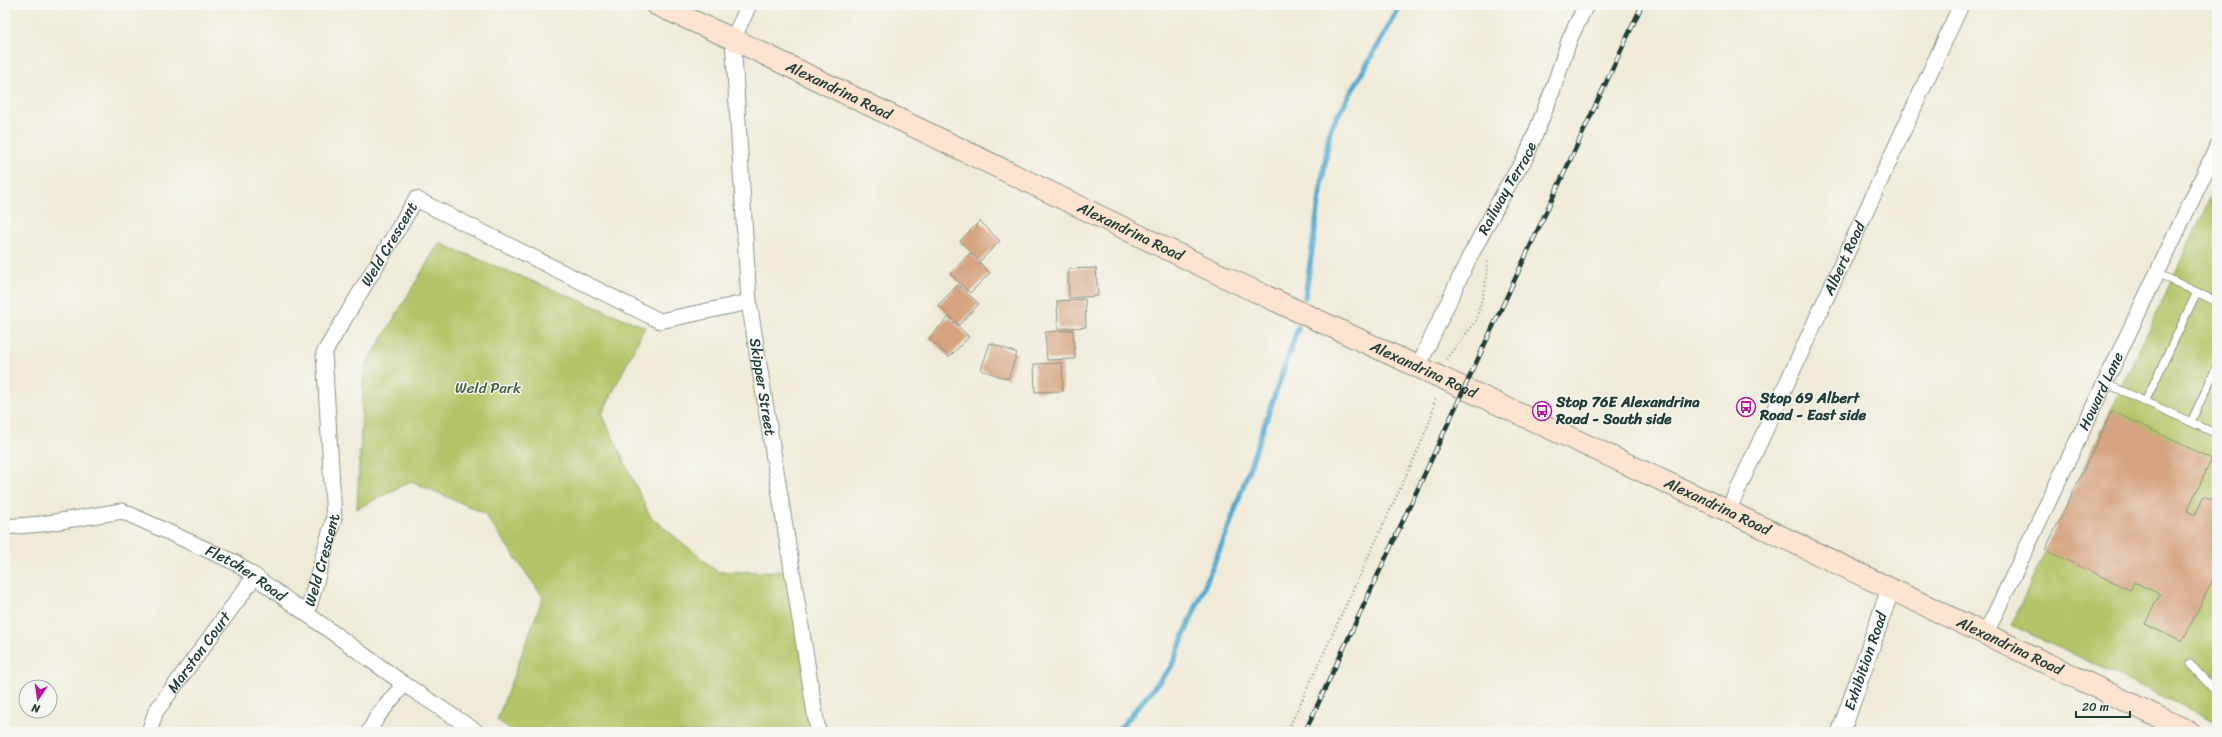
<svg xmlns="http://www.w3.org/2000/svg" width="2222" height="737" viewBox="0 0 2222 737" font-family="Sriracha,sans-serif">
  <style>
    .green { fill: #b4c467; stroke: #6a804e }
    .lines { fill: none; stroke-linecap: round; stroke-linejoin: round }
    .stream { stroke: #52aacf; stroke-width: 5.5 }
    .building { fill: #d6a480 }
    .service-casing { stroke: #889486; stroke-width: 9 }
    .minor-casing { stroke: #889486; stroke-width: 17 }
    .tertiary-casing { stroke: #889486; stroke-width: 20 }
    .secondary-casing { stroke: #889486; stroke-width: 23 }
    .path { stroke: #889486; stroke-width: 2.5; stroke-dasharray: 1 3; stroke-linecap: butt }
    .service { stroke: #fff; stroke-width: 7 }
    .minor { stroke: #fff; stroke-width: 15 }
    .tertiary { stroke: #fff; stroke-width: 18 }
    .secondary { stroke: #fde4d1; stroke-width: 21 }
    .rail-casing { stroke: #1f3d34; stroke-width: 4.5 }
    .rail { stroke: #f6f6f2; stroke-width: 3; stroke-dasharray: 9; stroke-linecap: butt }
    .labels { text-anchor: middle; stroke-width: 3; stroke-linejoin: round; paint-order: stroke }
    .street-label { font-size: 15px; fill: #1f3d34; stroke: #f6f6f2 }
    .park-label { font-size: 15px; fill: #445f41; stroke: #f6f6f2 }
    .poi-label { font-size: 15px; font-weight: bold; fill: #1f3d34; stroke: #f6f6f2; text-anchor: start }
  </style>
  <rect width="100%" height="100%" fill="#f6f6f2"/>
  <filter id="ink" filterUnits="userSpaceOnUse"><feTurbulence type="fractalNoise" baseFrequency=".025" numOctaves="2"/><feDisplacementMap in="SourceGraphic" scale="8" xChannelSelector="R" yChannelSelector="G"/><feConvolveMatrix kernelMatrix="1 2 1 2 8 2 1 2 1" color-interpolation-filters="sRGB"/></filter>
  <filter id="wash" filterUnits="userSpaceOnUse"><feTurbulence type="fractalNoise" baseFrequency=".012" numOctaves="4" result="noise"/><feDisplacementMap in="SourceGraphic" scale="16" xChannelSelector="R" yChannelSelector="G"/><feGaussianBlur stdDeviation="0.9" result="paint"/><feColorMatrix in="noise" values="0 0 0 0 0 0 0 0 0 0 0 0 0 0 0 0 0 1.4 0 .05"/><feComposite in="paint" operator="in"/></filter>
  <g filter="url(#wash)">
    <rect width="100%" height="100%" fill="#f0ebd8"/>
    <g class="green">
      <polygon points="2217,183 2217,722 2011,625"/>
      <polygon points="439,243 645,327 602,414 650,516 718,572 789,571 814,732 515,732 497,720 543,597 484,513 411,481 357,509 364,369"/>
    </g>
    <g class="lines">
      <g class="stream">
        <polyline points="1305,297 1330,129 1401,5"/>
        <polyline points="1117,732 1171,667 1229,527 1298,328"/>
      </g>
    </g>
    <g id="blocks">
      <g class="building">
        <polygon points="980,221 1000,241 980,261 960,241"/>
        <polygon points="970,253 990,273 970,293 950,274"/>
        <polygon points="1096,268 1098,296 1069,298 1068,269"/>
        <polygon points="958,285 979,304 959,325 938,305"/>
        <polygon points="1085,299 1086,327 1058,329 1057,301"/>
        <polygon points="949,317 969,337 949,357 929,338"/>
        <polygon points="1073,330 1075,359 1047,360 1045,332"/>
        <polygon points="990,343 1017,353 1008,379 981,370"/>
        <polygon points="1062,363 1063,391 1035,392 1034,364"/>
        <polygon points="2112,411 2212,459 2187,511 2195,515 2204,496 2217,502 2217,571 2182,642 2145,624 2160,594 2134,582 2130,590 2045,550"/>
      </g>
    </g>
  </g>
  <g filter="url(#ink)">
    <use href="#blocks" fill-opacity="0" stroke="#889486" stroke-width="1"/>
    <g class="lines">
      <g class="service-casing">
        <g id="service">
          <polyline points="2157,273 2217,302"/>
          <polyline points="2105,383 2217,434"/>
          <polyline points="2145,402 2197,292"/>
          <polyline points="2191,422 2217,366"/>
          <polyline points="2190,664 2217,693"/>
        </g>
      </g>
      <g class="minor-casing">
        <g id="minor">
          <path id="s1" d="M749,5L733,39L749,302L818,732"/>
          <path id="s2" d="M1418,367L1469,258L1508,185L1526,157L1552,92L1570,38L1586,5"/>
          <path id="s3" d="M1728,511L1961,5"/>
          <path id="s4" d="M5,527L42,524L122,511L236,563L404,684L477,732"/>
          <path id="s5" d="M307,614L334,518L324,353L416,199L660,321L749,302"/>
          <path id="s6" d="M1985,635L2217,147"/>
          <path id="s7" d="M149,732L156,711L255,576"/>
          <polyline points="369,732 377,717 404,684"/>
        </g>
      </g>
      <g class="tertiary-casing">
        <g id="tertiary">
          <path id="s8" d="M1841,732L1890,590"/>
        </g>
      </g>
      <g class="secondary-casing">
        <g id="secondary">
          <path id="s9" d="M657,5L733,39L1229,279L1728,511L2190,732"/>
        </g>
      </g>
      <g class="path">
        <polyline points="1446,359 1476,321 1485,287 1488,260"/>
        <polyline points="1287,732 1418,450 1431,418 1435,396"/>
      </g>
      <use href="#service" class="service"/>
      <use href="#minor" class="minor"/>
      <use href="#tertiary" class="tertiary"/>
      <use href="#secondary" class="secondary"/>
      <g class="rail-casing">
        <polyline id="rail" points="1305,732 1642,5"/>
      </g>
      <use href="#rail" class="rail"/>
    </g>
  </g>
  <defs>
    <g id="bus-ring" transform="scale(1)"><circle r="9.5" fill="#f6f6f2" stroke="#b5179e" stroke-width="1.5"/><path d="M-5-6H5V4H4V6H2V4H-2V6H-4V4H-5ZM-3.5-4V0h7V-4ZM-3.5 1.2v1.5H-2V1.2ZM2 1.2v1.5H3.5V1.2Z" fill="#b5179e"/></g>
  </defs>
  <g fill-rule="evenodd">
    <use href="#bus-ring" x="1746" y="407"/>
    <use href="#bus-ring" x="1542" y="411"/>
  </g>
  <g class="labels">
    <g class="street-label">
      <text dy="5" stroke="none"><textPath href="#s9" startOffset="201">Alexandrina Road</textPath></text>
      <text dy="5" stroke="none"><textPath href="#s2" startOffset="200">Railway Terrace</textPath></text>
      <text dy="5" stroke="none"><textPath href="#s9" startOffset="525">Alexandrina Road</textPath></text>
      <text dy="5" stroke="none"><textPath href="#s5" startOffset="392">Weld Crescent</textPath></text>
      <text dy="5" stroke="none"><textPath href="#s3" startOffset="278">Albert Road</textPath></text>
      <text dy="5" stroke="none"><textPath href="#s9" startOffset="849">Alexandrina Road</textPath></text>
      <text dy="5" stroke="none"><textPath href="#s1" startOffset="387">Skipper Street</textPath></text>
      <text dy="5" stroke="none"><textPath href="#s6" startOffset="270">Howard Lane</textPath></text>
      <text dy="5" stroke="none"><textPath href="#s9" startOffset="1173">Alexandrina Road</textPath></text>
      <text dy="5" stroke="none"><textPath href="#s5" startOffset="56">Weld Crescent</textPath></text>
      <text dy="5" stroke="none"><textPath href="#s4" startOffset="257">Fletcher Road</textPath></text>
      <text dy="5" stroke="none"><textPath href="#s9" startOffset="1497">Alexandrina Road</textPath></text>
      <text dy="5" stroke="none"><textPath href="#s7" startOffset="95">Marston Court</textPath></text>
      <text dy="5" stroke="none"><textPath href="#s8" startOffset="75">Exhibition Road</textPath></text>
    </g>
    <g class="park-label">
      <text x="488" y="393">Weld Park</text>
    </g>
    <g class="poi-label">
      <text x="1760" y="403">Stop 69 Albert<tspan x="1760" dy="17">Road - East side</tspan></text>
      <text x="1556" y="407">Stop 76E Alexandrina<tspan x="1556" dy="17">Road - South side</tspan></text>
    </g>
  </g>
  <rect width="2222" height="737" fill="none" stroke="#f6f6f2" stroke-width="20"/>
  <g transform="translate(38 699) rotate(193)"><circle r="19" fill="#f6f6f2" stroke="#a0aca6"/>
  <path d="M0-3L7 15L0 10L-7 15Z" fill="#b5179e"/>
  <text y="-6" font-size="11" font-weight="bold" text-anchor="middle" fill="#1f3d34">N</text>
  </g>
  <path d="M2076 711v6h54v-6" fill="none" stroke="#1f3d34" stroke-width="2"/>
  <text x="2082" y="711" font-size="12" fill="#1f3d34" stroke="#f6f6f2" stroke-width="3" paint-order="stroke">20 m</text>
</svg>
